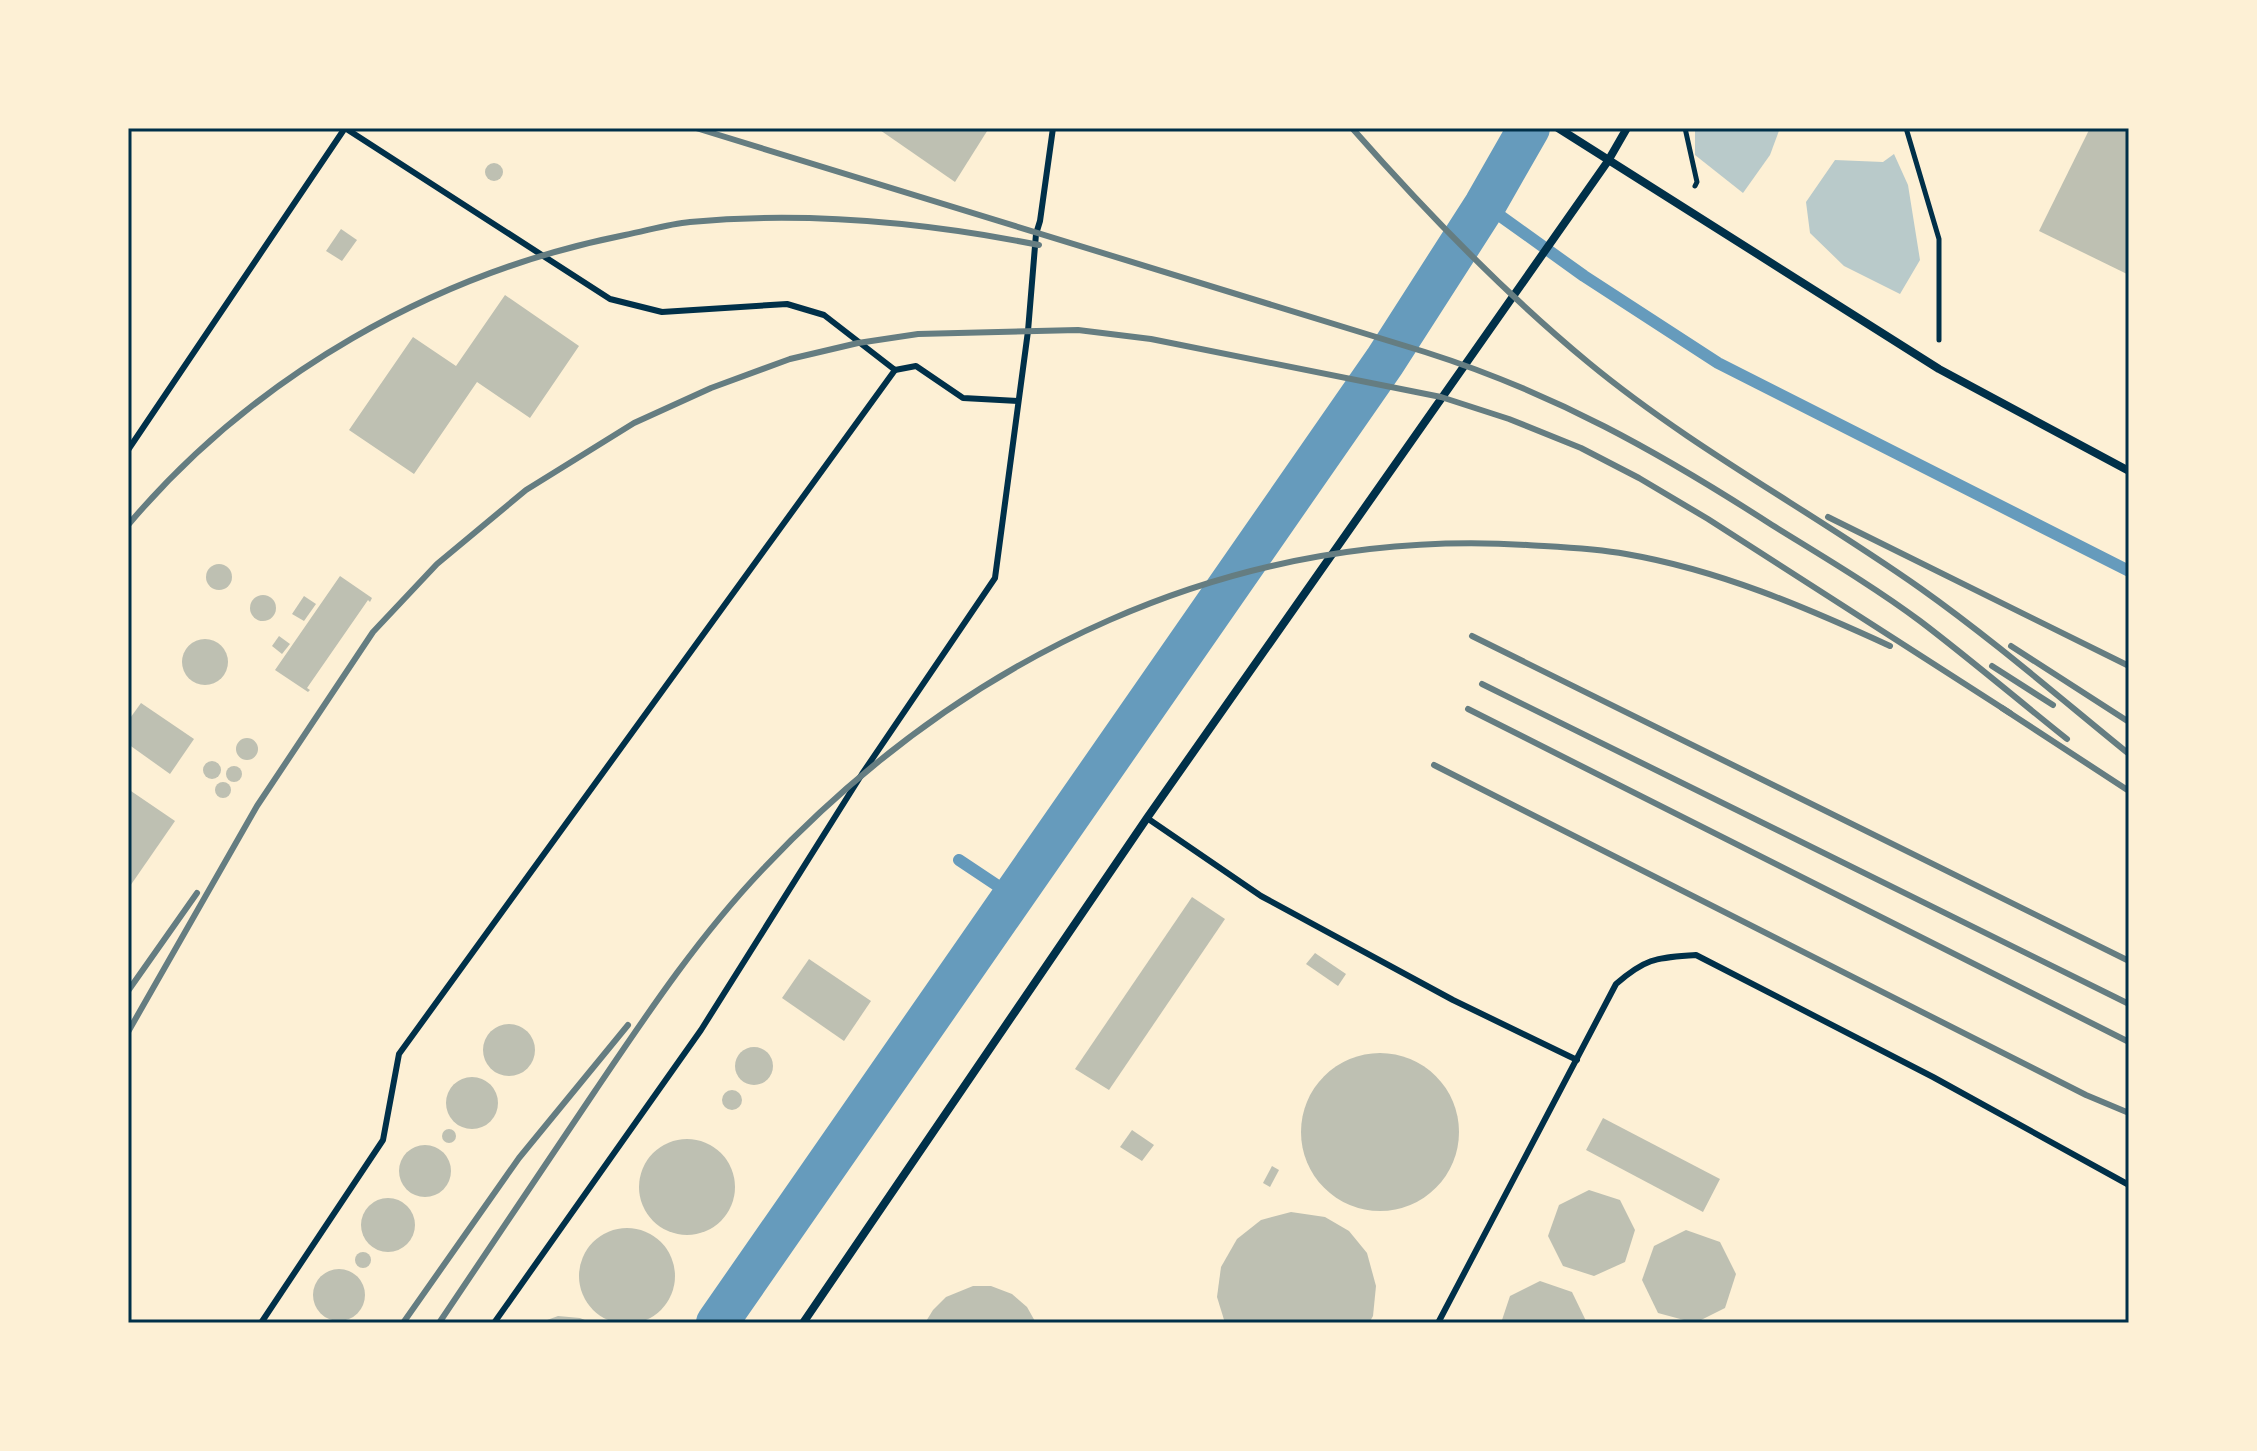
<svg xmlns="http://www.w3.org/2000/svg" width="2257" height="1451" viewBox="0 0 2257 1451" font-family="Roboto,sans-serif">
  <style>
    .green { fill: #b9caca }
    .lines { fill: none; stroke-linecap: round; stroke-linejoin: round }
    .stream { stroke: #669bbc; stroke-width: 12 }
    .canal { stroke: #669bbc; stroke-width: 42 }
    .building { fill: #bec0b2 }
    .path { stroke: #003049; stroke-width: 5 }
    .service { stroke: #003049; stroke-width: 6 }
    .minor { stroke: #003049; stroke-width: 8 }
    .rail { stroke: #657d81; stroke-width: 6 }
    .neatline { fill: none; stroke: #003049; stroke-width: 3 }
  </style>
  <rect width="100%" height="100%" fill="#fdf0d5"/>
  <g class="green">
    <polygon points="1695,128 1780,128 1770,155 1743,193 1695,155"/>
    <polygon points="1894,154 1908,185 1920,260 1900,294 1844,266 1810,233 1806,202 1835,160 1883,162"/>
  </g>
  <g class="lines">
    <g class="stream">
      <polyline points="1485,205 1584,276 1718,363 2129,571"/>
      <polyline points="959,860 1013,896"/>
    </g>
    <polyline class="canal" points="717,1323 1385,361 1485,205 1529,128"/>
  </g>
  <g class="building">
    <polygon points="877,128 989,128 955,182"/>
    <polygon points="2090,128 2129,128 2129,275 2039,231"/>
    <circle cx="494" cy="172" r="9"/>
    <polygon points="341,229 357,240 342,261 326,251"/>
    <polygon points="505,295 579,346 530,418 477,382 414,474 349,430 413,337 456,366"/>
    <circle cx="219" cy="577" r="13"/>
    <polygon points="340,576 372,598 370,602 368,600 307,688 310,690 308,692 275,670"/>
    <circle cx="263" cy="608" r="13"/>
    <polygon points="304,596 316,604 304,621 292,614"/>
    <polygon points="279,636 290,644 282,654 272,646"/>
    <circle cx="205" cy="662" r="23"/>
    <polygon points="141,703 194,739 170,774 128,744 128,721"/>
    <circle cx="247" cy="749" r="11"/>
    <circle cx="212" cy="770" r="9"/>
    <circle cx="234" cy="774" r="8"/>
    <circle cx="223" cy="790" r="8"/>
    <polygon points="128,789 175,821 128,889"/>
    <polygon points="1192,897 1225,919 1109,1090 1075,1069"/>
    <polygon points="1315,953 1346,974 1338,986 1306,964"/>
    <polygon points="809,959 871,1001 844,1041 782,998"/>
    <circle cx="509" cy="1050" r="26"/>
    <circle cx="754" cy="1066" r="19"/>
    <circle cx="1380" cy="1132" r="79"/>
    <circle cx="472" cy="1103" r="26"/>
    <circle cx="732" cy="1100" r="10"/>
    <polygon points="1603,1118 1720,1179 1703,1212 1586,1150"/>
    <circle cx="449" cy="1136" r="7"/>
    <polygon points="1132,1130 1154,1145 1142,1161 1120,1147"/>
    <circle cx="687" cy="1187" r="48"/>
    <circle cx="425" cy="1171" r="26"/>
    <polygon points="1272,1166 1279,1170 1270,1187 1263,1183"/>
    <polygon points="1589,1190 1620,1200 1635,1230 1625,1262 1594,1276 1563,1266 1548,1236 1559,1205"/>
    <circle cx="388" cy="1225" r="27"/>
    <polygon points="1291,1212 1325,1217 1349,1231 1367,1253 1376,1286 1373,1316 1369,1323 1225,1323 1217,1297 1221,1267 1237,1239 1261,1220"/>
    <circle cx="627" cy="1276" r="48"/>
    <polygon points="1686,1230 1720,1242 1736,1274 1725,1308 1695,1323 1658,1313 1642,1280 1654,1246"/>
    <circle cx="363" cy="1260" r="8"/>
    <circle cx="339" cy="1295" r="26"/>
    <polygon points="1540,1281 1572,1292 1587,1323 1501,1323 1510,1296"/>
    <polygon points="973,1286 991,1286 1012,1294 1027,1307 1036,1323 925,1323 933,1310 946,1297"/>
    <polygon points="558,1316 580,1318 592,1323 539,1323"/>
  </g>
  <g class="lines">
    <g class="path">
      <polyline points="1685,128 1697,182 1695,186"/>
      <polyline points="1906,128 1939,239 1939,340"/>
    </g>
    <g class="service">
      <polyline points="345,128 610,299 662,312 787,304 824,315 895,370 916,366 963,398 1018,401"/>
      <polyline points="128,450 345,128"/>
      <polyline points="1147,818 1261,896 1453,1000 1577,1060"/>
      <polyline points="261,1323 383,1140 399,1054 895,370"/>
      <polyline points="494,1323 701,1030 862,774 995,578 1028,331 1036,234 1040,221 1053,128"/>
      <path d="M1438,1323L1616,984C1647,957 1657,958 1696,955L1933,1077L2129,1185"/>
    </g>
    <g class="minor">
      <polyline points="1558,128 1939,369 2129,471"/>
      <polyline points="803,1323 1147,818 1608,161 1627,128"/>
    </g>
    <g class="rail">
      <path d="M696,128L1425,352C1554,393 1659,452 1772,525C1822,556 1873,586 1920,621C1970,659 2018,700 2067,739"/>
      <path d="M1352,128C1425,211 1503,292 1589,363C1692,448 1811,511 1920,588C1992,639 2060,698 2129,754"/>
      <polyline points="1828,517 2129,666"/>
      <path d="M128,525C254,376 434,273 625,235C646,231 668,224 690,222C808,211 923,222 1039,245"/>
      <polyline points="1472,636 2129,961"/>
      <polyline points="2011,646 2129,722"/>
      <polyline points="1992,666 2053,705"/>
      <polyline points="1482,684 2129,1004"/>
      <polyline points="2002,708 2129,791"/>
      <polyline points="1468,709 2129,1042"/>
      <polyline points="1434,765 2086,1095 2129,1113"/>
      <polyline points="128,991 197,893"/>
      <polyline points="128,1032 257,806 373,632 437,564 526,490 634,423 711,388 790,359 858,343 918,334 1078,330 1151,339 1441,397 1509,419 1581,448 1639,478 1708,519 2010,713"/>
      <polyline points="403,1323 519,1158 628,1025"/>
      <path d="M439,1323C491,1246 543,1168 595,1091C647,1014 699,936 764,868C965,655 1231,527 1527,545C1560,547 1594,548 1626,554C1719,570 1805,607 1890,646"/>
    </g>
  </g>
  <rect width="2257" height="1451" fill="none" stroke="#fdf0d5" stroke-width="260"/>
  <rect x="130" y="130" width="1997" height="1191" class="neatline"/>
</svg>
